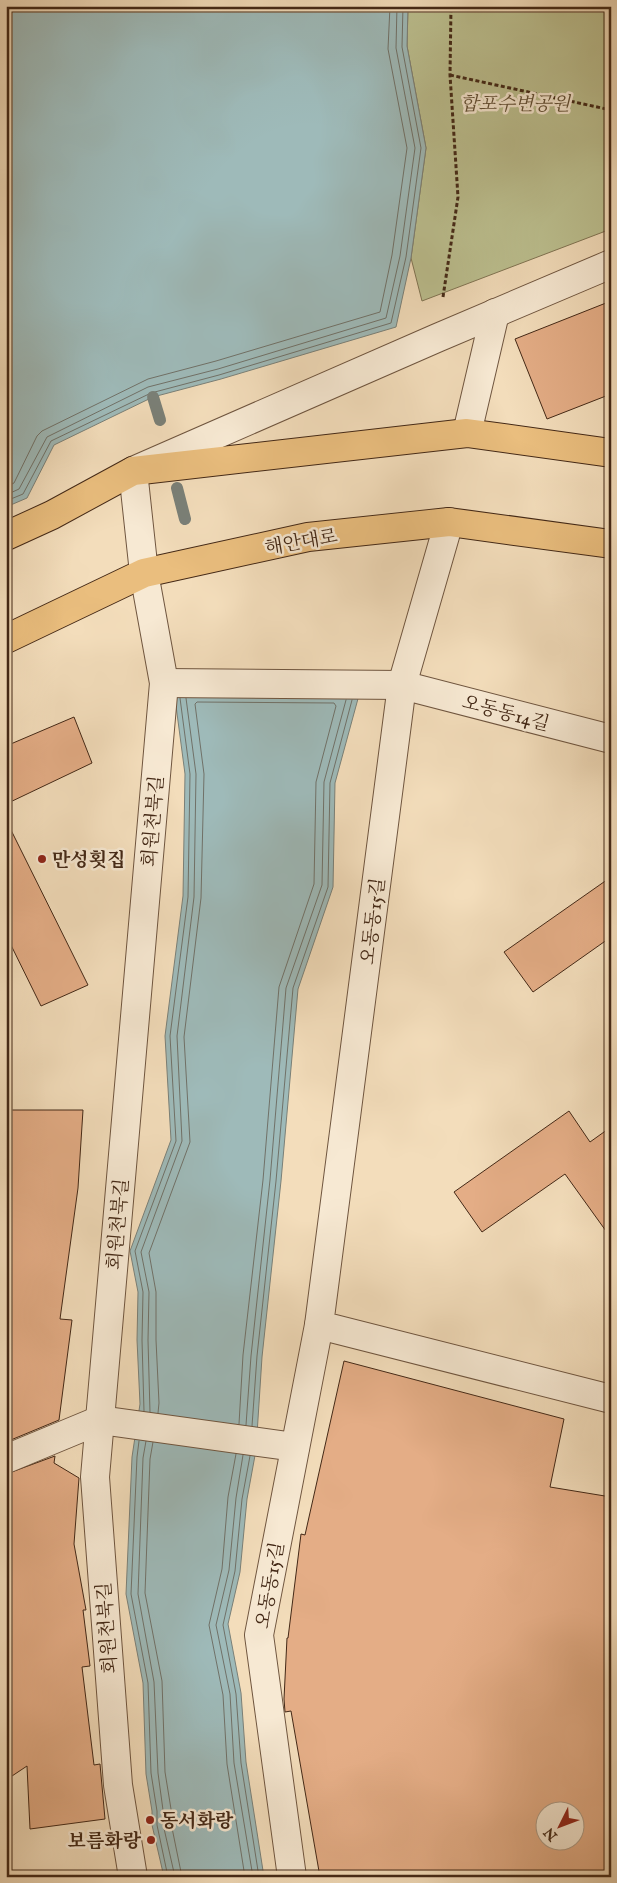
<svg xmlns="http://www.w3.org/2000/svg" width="617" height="1883" viewBox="0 0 617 1883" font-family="'IM FELL English','Noto Serif KR',serif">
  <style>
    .green { fill: #bcc090; stroke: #807453 }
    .water { fill: #9ebab9; stroke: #7a8078 }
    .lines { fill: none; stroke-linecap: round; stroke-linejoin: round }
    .shore { stroke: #707168; stroke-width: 1 }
    .stream { stroke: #7a8078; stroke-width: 12 }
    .building { fill: #e4ad86; stroke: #432816; fill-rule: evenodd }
    .minor-casing { stroke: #6f553f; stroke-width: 30 }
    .major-casing { stroke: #432816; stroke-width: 30 }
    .path { stroke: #432816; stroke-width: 3; stroke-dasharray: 4 2.5; stroke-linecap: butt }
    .minor { stroke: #f7e9d3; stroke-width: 28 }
    .major { stroke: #eabe7e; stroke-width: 28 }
    .poi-dot { fill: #8f2418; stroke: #f7e9d3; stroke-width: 2 }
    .labels { text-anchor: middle; stroke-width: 5; stroke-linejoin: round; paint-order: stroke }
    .park-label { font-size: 19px; font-style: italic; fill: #614e34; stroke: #f7e9d3 }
    .street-label { font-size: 19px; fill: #432816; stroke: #f7e9d3 }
    .poi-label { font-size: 19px; font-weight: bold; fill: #432816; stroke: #f7e9d3; text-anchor: start }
  </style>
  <rect width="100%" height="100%" fill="#f3ddbb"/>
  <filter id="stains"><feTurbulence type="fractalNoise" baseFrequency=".004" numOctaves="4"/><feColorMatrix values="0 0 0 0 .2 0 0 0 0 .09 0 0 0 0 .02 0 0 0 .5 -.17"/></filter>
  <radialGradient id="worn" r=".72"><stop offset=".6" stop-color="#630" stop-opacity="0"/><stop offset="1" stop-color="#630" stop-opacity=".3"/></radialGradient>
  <polygon class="green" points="408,6 611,6 611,229 422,301 411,258 426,148 407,46"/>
  <g class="water">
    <polygon points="6,6 408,6 407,46 426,148 411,258 396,327 221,379 153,397 54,445 27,498 6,507"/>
    <polygon points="173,683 362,684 335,783 333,887 298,989 281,1181 262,1357 256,1450 247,1499 240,1572 228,1624 241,1693 246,1762 264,1877 164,1877 152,1825 152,1811 146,1774 143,1683 126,1594 132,1457 140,1404 137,1340 138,1292 130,1251 171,1140 165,1036 183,896 185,774"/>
  </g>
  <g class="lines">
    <g class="shore">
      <polyline points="6,487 14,483 37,436 42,431 148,379 216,361 380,312 392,255 407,148 388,49 390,6"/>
      <polyline points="6,495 19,489 47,437 148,387 218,369 386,318 400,256 415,148 396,48 397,6"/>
      <polyline points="6,501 23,494 51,441 151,393 219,375 391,323 406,257 421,148 402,47 403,6"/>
      <polyline points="144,1411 142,1340 143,1292 135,1251 176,1141 170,1036 188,897 190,774 180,698"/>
      <polyline points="150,1412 148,1340 149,1292 141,1252 182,1141 177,1036 194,897 196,774 186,698"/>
      <polyline points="158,1413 159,1403 156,1340 156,1292 149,1253 190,1142 184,1037 201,898 204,774 195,704 197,702 334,703 336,706 316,782 314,884 279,987 263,1180 243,1355 239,1424"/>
      <polyline points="246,1425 251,1356 270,1180 286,988 322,885 324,782 346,700"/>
      <polyline points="252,1426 257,1356 276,1181 293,988 328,887 330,783 352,700"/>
      <polyline points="139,1441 137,1457 131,1594 148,1683 151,1773 157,1811 157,1825 168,1877"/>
      <polyline points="146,1441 143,1458 138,1594 154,1682 158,1773 163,1810 163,1824 175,1877"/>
      <polyline points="153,1442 150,1459 145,1593 162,1681 165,1772 171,1809 171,1823 182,1877"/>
      <polyline points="236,1454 228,1497 222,1569 209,1625 223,1695 227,1764 245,1877"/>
      <polyline points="243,1455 236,1498 229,1570 216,1625 230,1694 234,1763 253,1877"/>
      <polyline points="250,1456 242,1499 235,1571 223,1625 236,1694 241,1763 259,1877"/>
    </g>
    <g class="stream">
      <polyline points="153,397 160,420"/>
      <polyline points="177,488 185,519"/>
    </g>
  </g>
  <g class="building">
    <polygon points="611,301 611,394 547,419 515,339"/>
    <polygon points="74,717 92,763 6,804 6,746"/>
    <polygon points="6,820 88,985 41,1006 6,935"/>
    <polygon points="611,877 611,937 533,992 504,952"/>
    <polygon points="6,1110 83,1110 78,1188 60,1319 72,1320 59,1420 6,1442"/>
    <polygon points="569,1111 590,1142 611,1127 611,1238 565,1174 482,1232 454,1192"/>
    <path d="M344,1361L564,1419L550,1487L611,1497V1877H320L291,1711L285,1712L284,1699L287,1638H288L301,1534L305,1535ZM544,1810H574V1840H544Z"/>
    <polygon points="55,1456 54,1463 79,1478 74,1544 86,1610 83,1610 90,1666 82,1667 94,1765 100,1764 105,1819 30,1829 27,1766 6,1780 6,1474"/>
  </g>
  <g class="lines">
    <g class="minor-casing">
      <g id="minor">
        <polyline points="467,433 495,313"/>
        <polyline points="449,522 402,685 319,1325 611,1399"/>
        <polyline points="164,683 402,685 611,739"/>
        <polyline points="6,1459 100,1420 295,1447"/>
        <polyline points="133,1877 118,1785 95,1477 164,683 144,573 133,471 437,338 611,264"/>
        <polyline points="292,1877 259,1635 319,1325"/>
      </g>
    </g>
    <g class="major-casing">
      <g id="major">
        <polyline points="6,536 52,515 133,471 467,433 611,453"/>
        <polyline points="6,639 144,573 308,537 449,522 611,544"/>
      </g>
    </g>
    <g class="path">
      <polyline points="450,75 611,110"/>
      <polyline points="443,297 458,197 450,75 451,6"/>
    </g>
    <use href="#minor" class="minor"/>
    <use href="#major" class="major"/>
  </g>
  <g class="poi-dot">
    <circle cx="42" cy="859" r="5"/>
    <circle cx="150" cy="1820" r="5"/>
    <circle cx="151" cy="1840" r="5"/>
  </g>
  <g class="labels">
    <g class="park-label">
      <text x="515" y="110">합포수변공원</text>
    </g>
    <g class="street-label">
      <text transform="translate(301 541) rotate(-10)" y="7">해안대로</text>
      <text transform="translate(506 712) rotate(15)" y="7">오동동14길</text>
      <text transform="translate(152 821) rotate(-85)" y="7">회원천북길</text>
      <text transform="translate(372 921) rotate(-83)" y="7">오동동15길</text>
      <text transform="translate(117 1224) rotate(-85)" y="7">회원천북길</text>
      <text transform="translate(269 1585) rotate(-80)" y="7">오동동15길</text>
      <text transform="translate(106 1628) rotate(-94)" y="7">회원천북길</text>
    </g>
    <g class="poi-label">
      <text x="52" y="866">만성횟집</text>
      <text x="160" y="1827">동서화랑</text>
      <text x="141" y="1847" text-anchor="end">보름화랑</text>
    </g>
  </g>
  <rect width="617" height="1883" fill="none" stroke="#f3ddbb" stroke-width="25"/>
  <rect x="8" y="8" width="602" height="1868" fill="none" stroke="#432816" stroke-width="2.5"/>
  <rect x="12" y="12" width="592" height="1858" fill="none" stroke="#432816"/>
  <g transform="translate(560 1826) rotate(228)"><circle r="24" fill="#f7e9d3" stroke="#af9c87"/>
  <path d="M0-4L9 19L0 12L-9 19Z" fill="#8f2418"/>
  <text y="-8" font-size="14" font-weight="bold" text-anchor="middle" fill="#432816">N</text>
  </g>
  <rect width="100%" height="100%" filter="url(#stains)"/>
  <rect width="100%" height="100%" fill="url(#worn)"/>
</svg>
